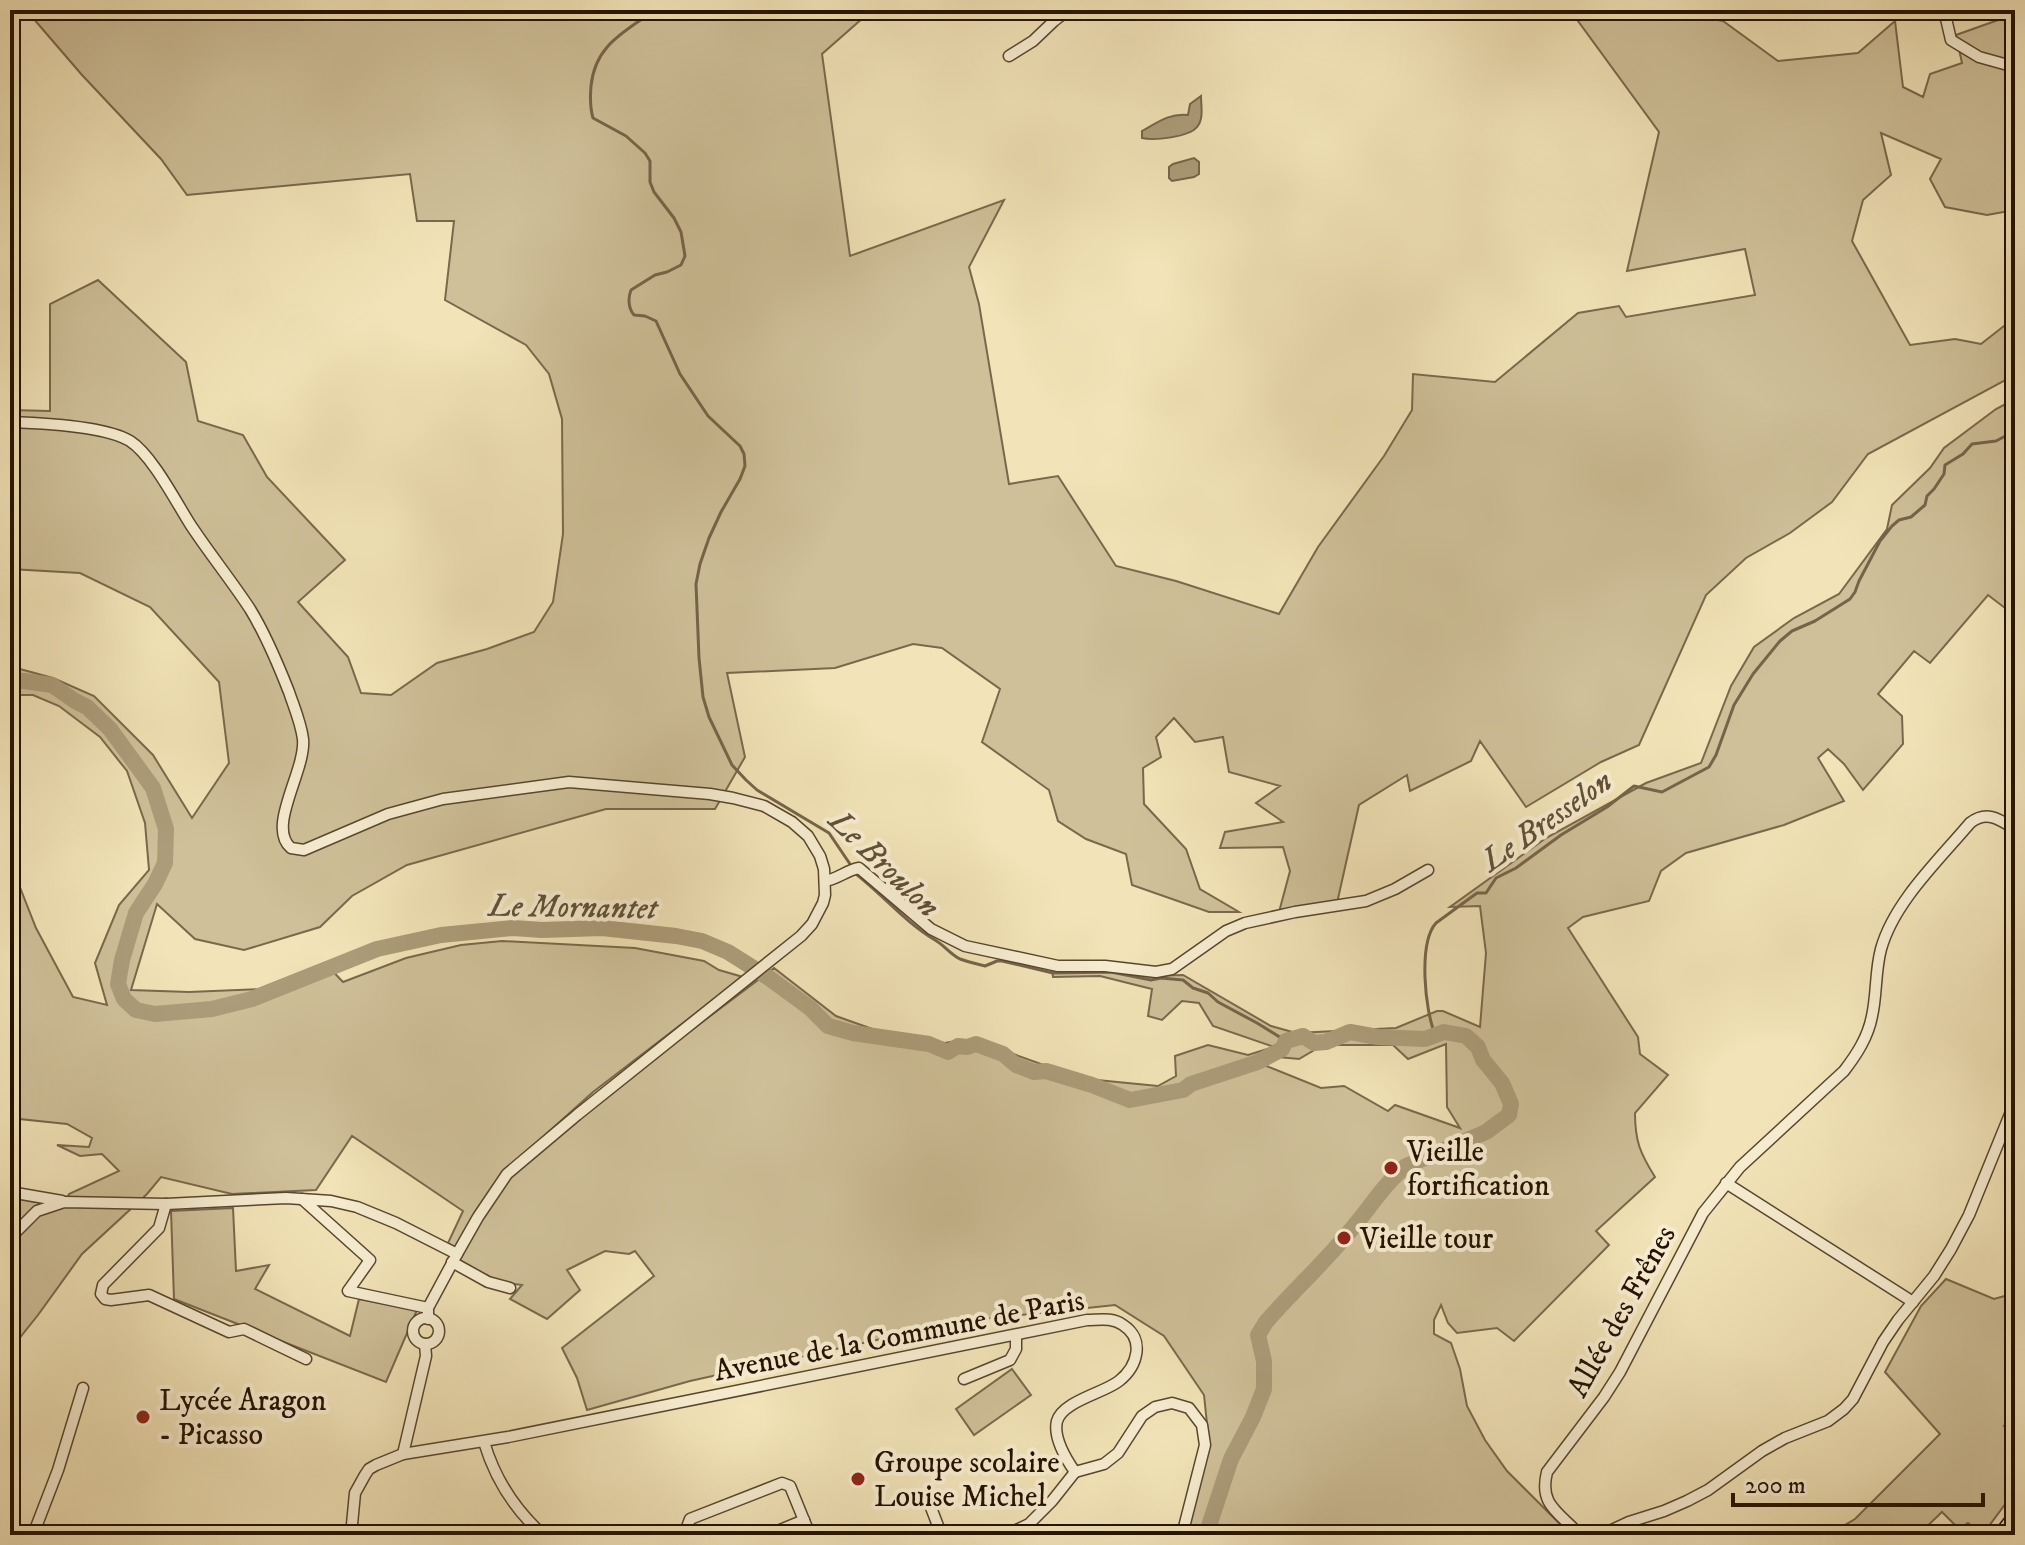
<svg xmlns="http://www.w3.org/2000/svg" width="2025" height="1545" viewBox="0 0 2025 1545" font-family="'IM FELL DW Pica',serif">
  <style>
    .green { fill: #cfc099; stroke: #7a684c; stroke-width: 2; fill-rule: evenodd }
    .water { fill: #ac9c79; stroke: #766449; stroke-width: 2 }
    .lines { fill: none; stroke-linecap: round; stroke-linejoin: round }
    .stream { stroke: #766449; stroke-width: 3 }
    .river { stroke: #ac9c79; stroke-width: 16 }
    .minor-casing { stroke: #58462e; stroke-width: 13 }
    .major-casing { stroke: #241100; stroke-width: 17 }
    .minor { stroke: #f7edd1; stroke-width: 10 }
    .major { stroke: #f2e4b8; stroke-width: 14 }
    .poi-dot { fill: #8f2418; stroke: #f7edd1; stroke-width: 3 }
    .labels { text-anchor: middle; stroke-width: 8; stroke-linejoin: round; paint-order: stroke }
    .poi-label { font-size: 30px; fill: #241100; stroke: #f7edd1; text-anchor: start }
    .street-label { font-size: 30px; fill: #241100; stroke: #f7edd1 }
    .water-label { font-size: 32px; font-style: italic; fill: #615036; stroke: #f7edd1 }
  </style>
  <rect width="100%" height="100%" fill="#f2e4b8"/>
  <filter id="stains"><feTurbulence type="fractalNoise" baseFrequency=".0025" numOctaves="4"/><feColorMatrix values="0 0 0 0 .2 0 0 0 0 .09 0 0 0 0 .02 0 0 0 .5 -.17"/></filter>
  <radialGradient id="worn" r=".72"><stop offset=".6" stop-color="#630" stop-opacity="0"/><stop offset="1" stop-color="#630" stop-opacity=".3"/></radialGradient>
  <g class="green">
    <path d="M26,10H872L822,54L850,256L1004,200L969,267L979,304L1009,484L1058,476L1116,566L1176,581L1279,614L1318,547L1384,456L1412,410L1413,374L1495,382L1578,313L1619,306L1626,317L1755,295L1745,249L1627,271L1659,132L1570,10L1681,13L1723,21L1778,61L1858,53L1895,21L1903,87L1923,97L1930,74L1962,63L1956,35L2015,14V210L1987,215L1945,207L1930,179L1941,159L1881,133L1891,175L1863,200L1852,241L1910,345L1955,339L1981,344L2009,322L2015,324V375L1868,454L1832,502L1790,533L1746,558L1706,595L1639,745L1601,762L1526,807L1480,741L1471,761L1410,791L1407,775L1359,805L1337,903L1279,912L1290,871L1283,847L1220,848L1225,832L1283,822L1256,803L1280,786L1229,772L1223,737L1195,742L1174,718L1156,737L1161,757L1143,768L1144,804L1186,849L1200,889L1239,912H1209L1132,885L1126,854L1086,839L1058,821L1049,790L982,742L1000,689L942,648L913,644L835,668L727,673L745,757L715,809H606L407,865L352,896L320,927L244,950L195,939L157,904L131,990L189,992L259,989L325,963L343,982L406,958L461,945L502,941L635,948L704,961L719,970L743,977L593,1092L545,1135L548,1138L774,968L836,1016L878,1031L945,1043L956,1041L983,1043L1063,1072L1097,1080L1158,1086L1176,1076L1175,1056L1208,1045L1248,1055L1274,1047L1213,1026L1199,1003L1182,1001L1162,1020L1148,1016L1152,989L1100,976L1053,977L1052,971L1106,969L1150,976L1183,975L1271,1026L1296,1033L1396,1028L1437,1011H1443L1480,1027L1486,953L1480,906L1450,907L1546,838L1646,783L1701,763L1731,686L1754,647L1794,618L1839,594L1887,529L1892,505L1930,468L1944,448L1996,409L2015,399V597L2005,608L1988,595L1930,663L1914,651L1878,694L1902,716L1903,744L1863,790L1844,764L1828,749L1818,758L1844,801L1784,825L1686,853L1661,871L1649,901L1583,917L1568,928L1638,1037L1640,1054L1668,1075L1635,1113C1635,1141 1640,1153 1655,1177L1596,1231L1609,1245L1514,1341L1497,1328L1457,1333L1448,1323L1441,1305L1434,1320V1334L1451,1343L1460,1369L1467,1406L1485,1440L1507,1471L1571,1535H1187L1209,1443L1204,1395L1164,1336L1115,1305L963,1321L690,1381L587,1410L577,1378L562,1348L654,1276L635,1251L629,1254L605,1251L567,1270L580,1290L547,1319L510,1299L522,1285L499,1282L459,1260L464,1252L448,1243L463,1211L352,1136L316,1190L232,1194L161,1177L147,1194L82,1254L38,1315L10,1350V1197L63,1207L69,1194L119,1171L102,1154L80,1156L57,1145L89,1147L92,1138L67,1124L10,1118V862L36,928L73,997L107,1005L95,963L119,905L149,870L145,823L127,771L100,737L59,706L33,695H10V670L20,669L53,678L94,696L153,755L192,818L229,763L219,682L150,607L80,573L10,569V410L50,411V304L98,280L186,362L198,421L243,435L267,477L345,560L298,602L348,657L361,693L391,695L437,663L487,649L534,632L553,602L563,534L562,419L549,374L526,345L445,300L454,221H417L410,174L187,195L161,159L82,75ZM1446,1044L1447,1107L1460,1128L1395,1105L1388,1111L1344,1086L1321,1088L1264,1065L1278,1057L1299,1059L1323,1045H1393L1408,1059Z"/>
    <polygon points="233,1208 236,1271 269,1265 255,1289 350,1336 359,1299 417,1310 386,1382 174,1299 171,1211"/>
    <polygon points="1946,1279 1994,1299 2015,1293 2015,1417 2004,1426 2015,1439 2015,1491 1983,1534 1968,1523 1959,1529 1942,1512 1918,1535 1828,1535 1855,1519 1940,1434 1885,1372 1921,1306"/>
    <polygon points="1012,1369 1031,1395 974,1435 956,1409"/>
  </g>
  <g class="water">
    <path d="M1201,96C1201,106 1204,119 1197,127C1189,137 1154,141 1142,138V131C1158,122 1170,113 1188,115L1190,104Z"/>
    <polygon points="1194,158 1199,162 1199,174 1194,177 1172,181 1169,178 1169,167 1173,164"/>
  </g>
  <g class="lines">
    <g class="stream">
      <path d="M655,10C624,32 595,45 591,86C590,98 590,108 593,118L626,136L645,153L650,161V182L654,192L674,218L681,232L685,256L681,265L667,272L655,275L631,290C628,298 628,308 634,315L645,316L656,321L680,374L708,416L740,446L744,454L745,466L740,479L721,512L709,538L700,564L696,584L699,658L703,697L709,717L732,765L746,780L757,790L829,833L852,867"/>
      <path d="M856,874C883,895 905,922 935,940C944,945 950,954 960,959C968,962 977,964 985,966L997,961H1002L1053,973L1111,972L1151,980L1161,978L1183,980L1193,988L1208,993L1218,1002L1257,1023L1286,1041"/>
      <path d="M1435,1034C1425,1011 1418,943 1436,923L1477,893H1486L1496,878L1516,868L1561,835L1607,807L1634,786L1662,792L1709,767L1716,755L1734,705L1753,674L1780,641L1792,631L1815,621L1850,599L1855,592L1859,581L1880,541L1892,526L1899,520L1911,517L1925,505L1927,496L1934,489L1944,474L1945,465L1963,454L1972,444L1996,441L2015,431"/>
    </g>
    <path class="river" d="M10,681H24L52,685L75,701L87,707L110,729L153,788L166,829L165,863L155,884L136,913L122,960L118,984L124,999L136,1010L155,1014L212,1009L252,999L377,949L441,935L513,928L542,930L602,928L676,936L702,941L728,952L769,978L810,1008L828,1026L853,1033L929,1044L948,1052L958,1046L967,1047L976,1044L1003,1054L1016,1065L1034,1072L1046,1071L1092,1085L1130,1100L1183,1090L1191,1084L1258,1062L1282,1049L1286,1041L1303,1036L1314,1043L1326,1042L1350,1032L1378,1037L1425,1039L1444,1032L1466,1036L1478,1047L1483,1060L1502,1083L1511,1104L1509,1115L1486,1132L1406,1166C1384,1184 1369,1209 1350,1231C1324,1263 1293,1291 1266,1322L1258,1335L1264,1361V1389L1253,1417L1231,1459L1206,1535"/>
    <g class="minor-casing">
      <g id="minor">
        <polyline points="1944,10 1951,40 1979,57 2015,67"/>
        <polyline points="1009,56 1033,41 1054,21 1068,10"/>
        <path d="M10,422C40,423 105,426 130,441C152,455 176,502 190,524C209,553 231,580 250,609C266,635 278,664 289,692C294,707 301,723 303,739C306,771 266,827 291,848L304,850L388,814L443,799L569,782L710,794L733,798L764,806L792,822L808,836L820,856L824,869L825,895L823,903L812,924L801,936L577,1115L507,1174L478,1217L457,1254L428,1308V1319"/>
        <path d="M825,881C838,879 847,870 859,868L931,929L965,946L1058,966H1105L1156,972L1172,969L1226,931L1245,923L1295,912L1366,901L1395,889L1428,870"/>
        <polyline points="1726,1183 1913,1302"/>
        <polyline points="10,1192 62,1201"/>
        <polyline points="302,1199 370,1260 348,1291 428,1308"/>
        <polyline points="166,1204 159,1228 103,1285 101,1294 105,1299 111,1300 149,1295 229,1332 244,1329 306,1359"/>
        <polyline points="10,1238 37,1211 64,1202 166,1204 286,1198 331,1201 357,1207 396,1223 457,1254"/>
        <polyline points="452,1262 488,1282 510,1288"/>
        <circle cx="426" cy="1331" r="13"/>
        <polyline points="964,1379 1010,1360 1016,1349 1016,1335"/>
        <path d="M484,1442C495,1479 514,1509 543,1535"/>
        <polyline points="403,1454 426,1356 425,1344"/>
        <polyline points="1075,1472 1104,1464 1118,1453 1142,1416 1155,1407 1172,1403 1189,1408 1202,1425 1205,1445 1182,1535"/>
        <polyline points="930,1505 940,1531 930,1535"/>
        <polyline points="33,1535 58,1470 83,1388"/>
        <path d="M351,1535L355,1493L365,1475L369,1469L376,1465L403,1454L508,1437L1087,1320C1099,1320 1112,1317 1123,1325C1145,1339 1138,1366 1119,1381C1104,1393 1063,1401 1057,1421C1053,1437 1066,1459 1075,1472"/>
        <polyline points="690,1535 687,1527 690,1519 782,1483 790,1486 810,1535"/>
        <polyline points="768,1535 804,1520"/>
        <polyline points="1006,1535 1029,1524 1052,1501 1075,1472"/>
        <path d="M1586,1535L1578,1533C1557,1511 1539,1504 1547,1472L1604,1397L1620,1372L1703,1213L1740,1167L1844,1071C1857,1054 1868,1037 1872,1016C1877,994 1875,971 1881,949C1894,902 1939,860 1970,823C1987,810 1999,819 2015,829"/>
        <polyline points="1601,1535 1629,1522 1664,1511 1687,1501 1708,1490 1762,1451 1785,1438 1828,1421 1844,1409 1853,1399 1883,1342 1898,1320 1934,1276 1951,1249 1969,1215 2015,1102"/>
      </g>
    </g>
    <g class="major-casing">
      <polyline id="major" points="2001,1535 2015,1517"/>
    </g>
    <use href="#minor" class="minor"/>
    <use href="#major" class="major"/>
  </g>
  <g class="poi-dot">
    <circle cx="1391" cy="1168" r="8"/>
    <circle cx="1344" cy="1238" r="8"/>
    <circle cx="143" cy="1417" r="8"/>
    <circle cx="858" cy="1479" r="8"/>
  </g>
  <g class="labels">
    <g class="poi-label">
      <text x="1407" y="1161">Vieille<tspan x="1407" dy="34">fortification</tspan></text>
      <text x="1360" y="1248">Vieille tour</text>
      <text x="159" y="1410">Lycée Aragon<tspan x="159" dy="34">- Picasso</tspan></text>
      <text x="874" y="1472">Groupe scolaire<tspan x="874" dy="34">Louise Michel</tspan></text>
    </g>
    <g class="street-label">
      <text transform="translate(1621 1311) rotate(-61)" y="10">Allée des Frênes</text>
      <text transform="translate(899 1335) rotate(-11)" y="10">Avenue de la Commune de Paris</text>
    </g>
    <g class="water-label">
      <text transform="translate(1546 820) rotate(-35)" y="11">Le Bresselon</text>
      <text transform="translate(885 863) rotate(44)" y="11">Le Broulon</text>
      <text transform="translate(573 906) rotate(1)" y="11">Le Mornantet</text>
    </g>
  </g>
  <rect width="2025" height="1545" fill="none" stroke="#f2e4b8" stroke-width="40"/>
  <rect x="12" y="12" width="2001" height="1521" fill="none" stroke="#241100" stroke-width="4"/>
  <rect x="20" y="20" width="1985" height="1505" fill="none" stroke="#241100" stroke-width="2"/>
  <path d="M1733 1493v12h250v-12" fill="none" stroke="#241100" stroke-width="4"/>
  <text x="1745" y="1493" font-size="24" fill="#241100" stroke="#f7edd1" stroke-width="6" paint-order="stroke">200 m</text>
  <rect width="100%" height="100%" filter="url(#stains)"/>
  <rect width="100%" height="100%" fill="url(#worn)"/>
</svg>
